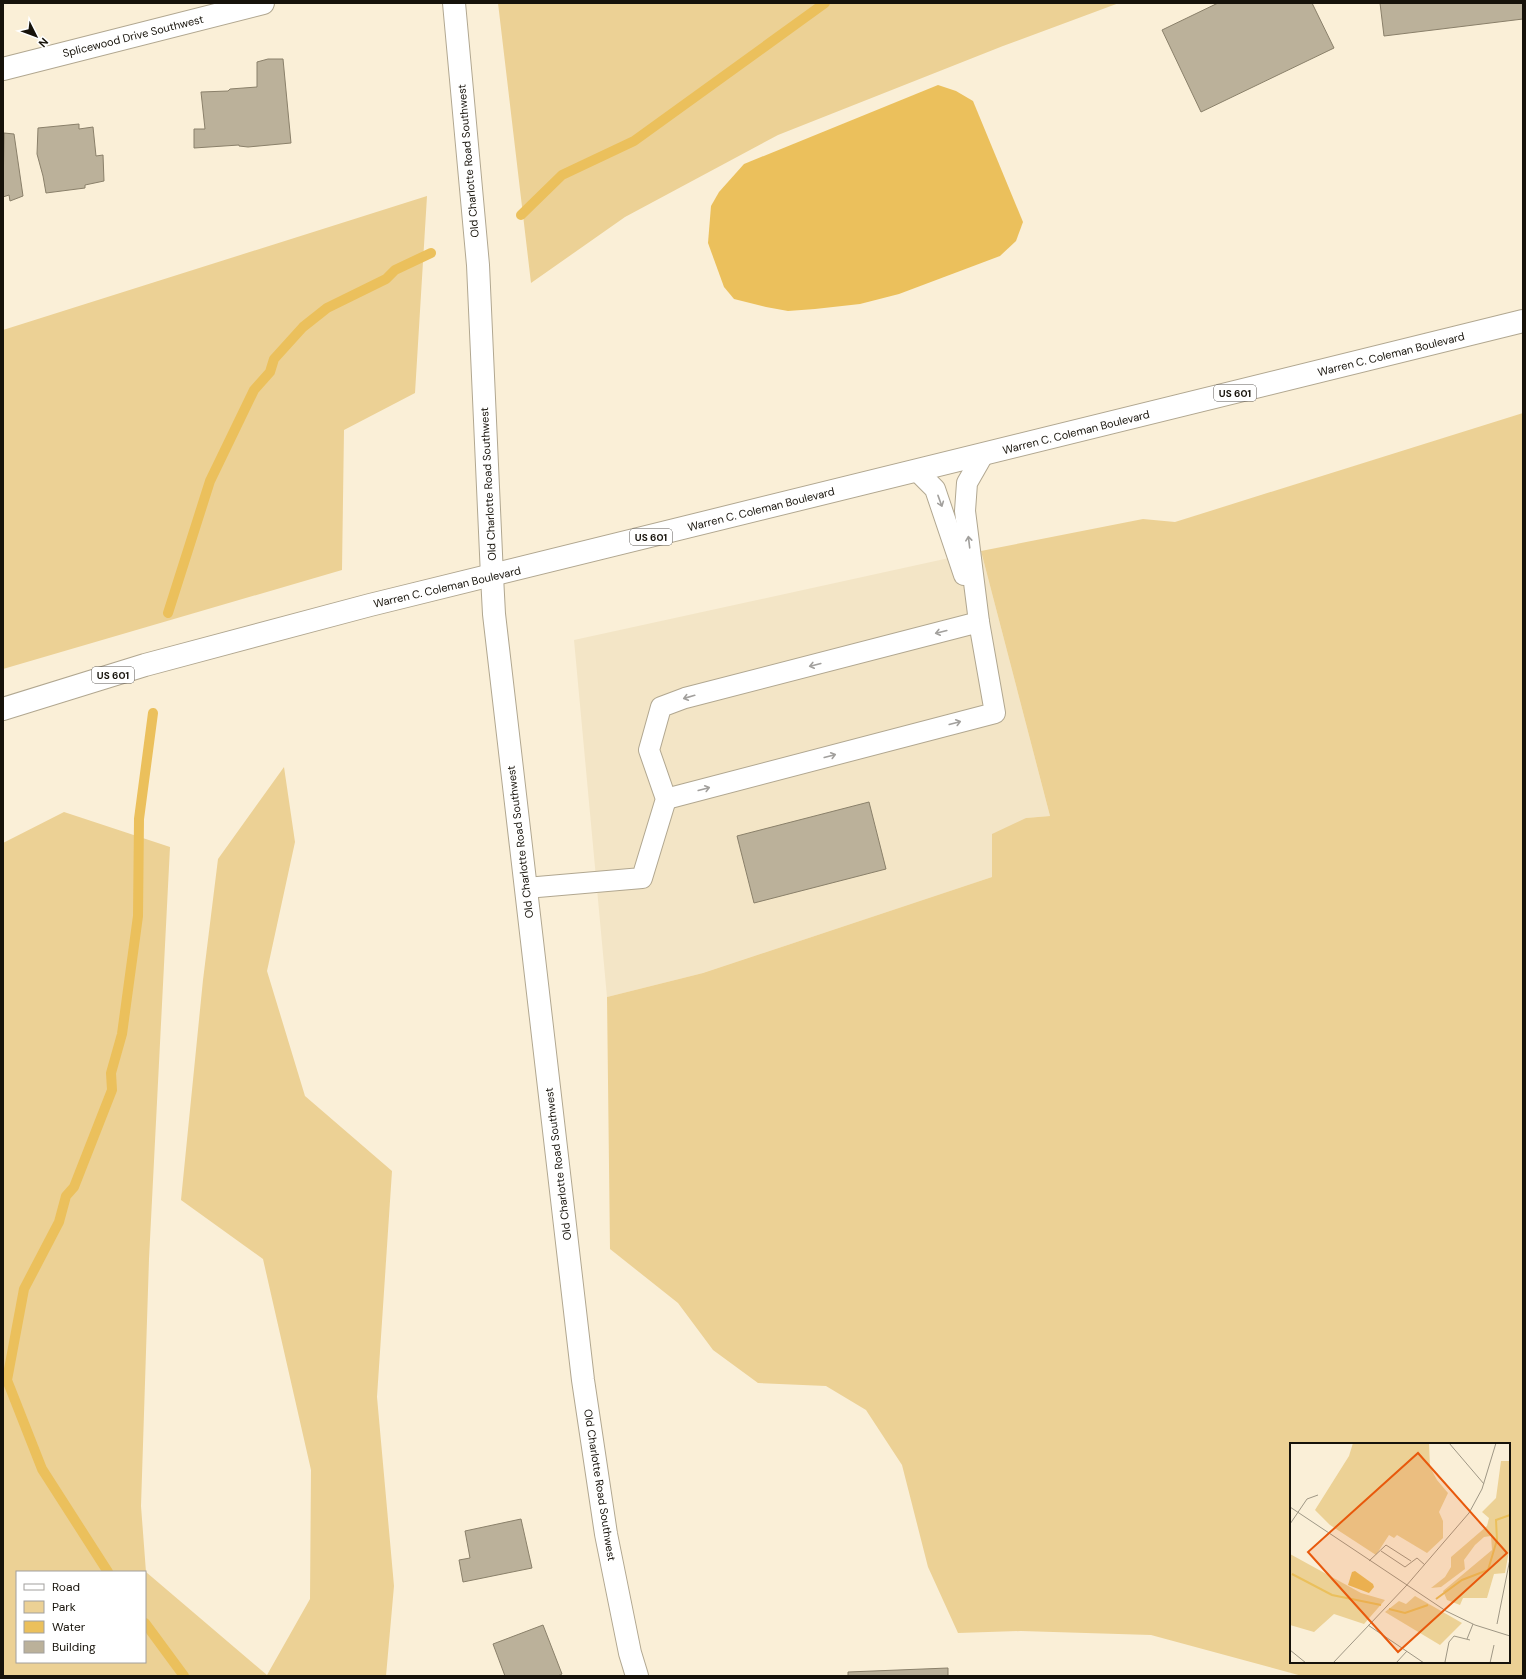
<svg xmlns="http://www.w3.org/2000/svg" width="1526" height="1679" viewBox="0 0 1526 1679" font-family="'DM Sans',sans-serif">
  <style>
    .built { fill: #f3e5c6 }
    .green { fill: #ecd195; fill-rule: evenodd }
    .water { fill: #ebc05c }
    .lines { fill: none; stroke-linecap: round; stroke-linejoin: round }
    .stream { stroke: #ebc05c; stroke-width: 10 }
    .building { fill: #bbb19a; stroke: #8a806a }
    .service-casing { stroke: #b1a790; stroke-width: 22 }
    .minor-casing { stroke: #b1a790; stroke-width: 24 }
    .tertiary-casing { stroke: #b1a790; stroke-width: 24 }
    .secondary-casing { stroke: #b1a790; stroke-width: 24 }
    .trunk-casing { stroke: #b1a790; stroke-width: 24 }
    .service { stroke: #fff; stroke-width: 20 }
    .minor { stroke: #fff; stroke-width: 22 }
    .tertiary { stroke: #fff; stroke-width: 22 }
    .secondary { stroke: #fff; stroke-width: 22 }
    .trunk { stroke: #fff; stroke-width: 22 }
    .oneway { stroke: #a2a09d }
    .labels { text-anchor: middle; stroke-width: 3; stroke-linejoin: round; paint-order: stroke }
    .shield { fill: #fff; stroke: #5c5954; stroke-width: 1 }
    .shield-label { font-size: 10px; font-weight: bold; fill: #16120a }
    .street-label { font-size: 11px; fill: #16120a; stroke: #fff }
    .inset-river { fill: none; stroke: #ebc05c; stroke-width: 2 }
    .inset-road { fill: none; stroke: #9f9785; stroke-width: 1 }
    .view { fill: #e8590c; fill-opacity: 0.15; stroke: #e8590c; stroke-width: 2 }
    .inset-edge { fill: none; stroke: #16120a; stroke-width: 2 }
  </style>
  <rect width="100%" height="100%" fill="#faefd7"/>
  <polygon class="built" points="981,551 1050,816 1026,818 992,877 703,973 607,997 574,640"/>
  <g class="green">
    <polygon points="498,3 1119,3 1003,46 778,135 625,217 531,283"/>
    <polygon points="427,196 415,393 344,430 342,570 3,669 3,330"/>
    <path d="M1523,413V1676H1302L1151,1635L1021,1631L958,1633L928,1567L902,1465L866,1410L826,1386L758,1383L713,1350L678,1303L610,1249L607,997L703,973L992,877V834L1026,818L1050,816L981,551L1143,519L1175,522ZM1291,1444H1509V1662H1291Z"/>
    <path d="M284,767L295,842L267,971L305,1096L392,1171L377,1397L394,1586L386,1676H3V843L64,812L170,847L149,1259L141,1506L146,1572L267,1675L310,1599L311,1470L263,1259L181,1200L203,980L218,859ZM17,1572H145V1662H17Z"/>
  </g>
  <polygon class="water" points="938,85 956,91 973,101 1023,222 1016,241 1000,256 899,294 860,304 815,309 788,311 766,307 734,299 724,287 708,243 711,206 719,192 744,164"/>
  <g class="lines">
    <g class="stream">
      <polyline points="521,215 562,175 634,141 825,3"/>
      <polyline points="168,613 210,481 254,390 270,372 274,359 303,327 327,308 386,279 395,270 431,253"/>
      <polyline points="108,1572 42,1469 7,1380 24,1289 59,1222 66,1196 74,1187 112,1090 111,1073 122,1034 138,916 139,819 153,713"/>
      <polyline points="145,1623 184,1676"/>
    </g>
  </g>
  <g class="building">
    <polygon points="1218,3 1312,3 1334,48 1201,112 1162,30"/>
    <polygon points="1380,3 1523,3 1523,19 1384,36"/>
    <polygon points="268,59 283,59 291,143 248,147 239,146 239,145 194,148 194,129 205,129 201,92 228,91 230,89 257,87 257,62"/>
    <polygon points="79,124 79,129 93,127 96,156 103,155 104,181 85,185 85,188 46,193 43,176 37,154 38,128"/>
    <polygon points="4,133 14,134 23,196 10,201 9,195 3,197"/>
    <polygon points="869,802 886,869 754,903 737,836"/>
    <polygon points="521,1519 532,1568 463,1582 459,1560 470,1558 465,1531"/>
    <polygon points="543,1625 562,1674 558,1676 505,1676 493,1644"/>
    <polygon points="948,1668 948,1676 848,1676 848,1672"/>
  </g>
  <g class="lines">
    <g class="service-casing">
      <g id="service">
        <polyline points="917,471 935,489 964,575"/>
        <polyline points="666,799 995,713 979,622 965,511 967,483 983,455"/>
        <polyline points="526,888 642,878 666,799 649,750 661,707 685,698 979,622"/>
      </g>
    </g>
    <g class="minor-casing">
      <polyline id="minor" points="3,69 263,3"/>
    </g>
    <g class="tertiary-casing">
      <polyline id="tertiary" points="492,576 494,614 583,1380 606,1534 630,1653 637,1676"/>
    </g>
    <g class="secondary-casing">
      <polyline id="secondary" points="454,3 478,265 492,576"/>
    </g>
    <g class="trunk-casing">
      <polyline id="trunk" points="3,709 145,665 370,605 1523,321"/>
    </g>
    <use href="#service" class="service"/>
    <use href="#minor" class="minor"/>
    <use href="#tertiary" class="tertiary"/>
    <use href="#secondary" class="secondary"/>
    <use href="#trunk" class="trunk"/>
  </g>
  <defs><path id="oneway-shaft" d="M-6 0H5M1.5-3L5.5 0L1.5 3" fill="none" stroke-width="1.6" stroke-linecap="round" stroke-linejoin="round"/></defs>
  <g class="oneway">
    <use href="#oneway-shaft" transform="translate(940 501) rotate(70)"/>
    <use href="#oneway-shaft" transform="translate(969 542) rotate(-97)"/>
    <use href="#oneway-shaft" transform="translate(941 632) rotate(166)"/>
    <use href="#oneway-shaft" transform="translate(815 665) rotate(166)"/>
    <use href="#oneway-shaft" transform="translate(689 697) rotate(164)"/>
    <use href="#oneway-shaft" transform="translate(955 723) rotate(-15)"/>
    <use href="#oneway-shaft" transform="translate(830 756) rotate(-15)"/>
    <use href="#oneway-shaft" transform="translate(704 789) rotate(-15)"/>
  </g>
  <g class="labels">
    <g class="shield">
      <rect x="1214" y="385" width="42" height="16" rx="3"/>
      <rect x="630" y="529" width="42" height="16" rx="3"/>
      <rect x="92" y="667" width="42" height="16" rx="3"/>
    </g>
    <g class="shield-label">
      <text x="1235" y="397">US 601</text>
      <text x="651" y="541">US 601</text>
      <text x="113" y="679">US 601</text>
    </g>
    <g class="street-label">
      <text transform="translate(133 36) rotate(-14)" y="4">Splicewood Drive Southwest</text>
      <text transform="translate(468 161) rotate(-95)" y="4">Old Charlotte Road Southwest</text>
      <text transform="translate(1391 354) rotate(-14)" y="4">Warren C. Coleman Boulevard</text>
      <text transform="translate(1076 432) rotate(-14)" y="4">Warren C. Coleman Boulevard</text>
      <text transform="translate(488 484) rotate(-93)" y="4">Old Charlotte Road Southwest</text>
      <text transform="translate(761 509) rotate(-14)" y="4">Warren C. Coleman Boulevard</text>
      <text transform="translate(447 587) rotate(-13)" y="4">Warren C. Coleman Boulevard</text>
      <text transform="translate(520 842) rotate(-97)" y="4">Old Charlotte Road Southwest</text>
      <text transform="translate(558 1164) rotate(-97)" y="4">Old Charlotte Road Southwest</text>
      <text transform="translate(600 1485) rotate(81)" y="4">Old Charlotte Road Southwest</text>
    </g>
  </g>
  <g transform="translate(1290 1443)">
    <rect width="220" height="220" fill="#faefd7"/>
    <path d="M63,0H139L140,24L147,37L158,50L149,69L153,78V95L137,110L107,92L104,95L99,92L86,112L40,82L25,67L59,13ZM211,18H220V102L215,130L204,131L197,155H173L170,162L157,157L153,148L202,107L201,93L194,94L185,102L174,117L175,126L151,144L141,145L155,134L161,124V114L197,83L199,75L192,69L206,55ZM0,111L71,150L95,157L74,181L44,171L24,189L0,182ZM125,153L172,180L150,202L95,169L109,158L116,161Z" fill="#ecd195"/>
    <path d="M65,128L83,141L84,144L79,150L58,142L62,129Z" fill="#ebc05c"/>
    <path class="inset-river" d="M2,131L42,152L91,162M146,156L172,137L198,127L207,97L206,77L220,72M99,166L115,170L138,162"/>
    <path class="inset-road" d="M159,0L194,41M0,64L156,168L185,182L220,193M0,81L17,56L28,52M91,108L115,124L127,115L135,122M79,118L96,102L121,118M116,143L179,70L192,46L206,0M207,181L220,116M78,182L134,220M177,196L183,181M0,207L16,220M155,219L159,199L164,193L180,197M43,220L116,143M106,220L117,208M200,220L204,202"/>
    <path class="view" d="M128,10L217,110L108,209L18,109Z"/>
    <rect width="220" height="220" class="inset-edge"/>
  </g>
  <rect width="1526" height="1679" fill="none" stroke="#16120a" stroke-width="8"/>
  <rect x="16" y="1571" width="130" height="92" fill="#ffffff" stroke="#a2a09d"/>
  <rect x="24" y="1584" width="20" height="6" fill="#ffffff" stroke="#a2a09d"/>
  <text x="52" y="1591" font-size="12" fill="#16120a">Road</text>
  <rect x="24" y="1601" width="20" height="12" fill="#ecd195" stroke="#a2a09d"/>
  <text x="52" y="1611" font-size="12" fill="#16120a">Park</text>
  <rect x="24" y="1621" width="20" height="12" fill="#ebc05c" stroke="#a2a09d"/>
  <text x="52" y="1631" font-size="12" fill="#16120a">Water</text>
  <rect x="24" y="1641" width="20" height="12" fill="#bbb19a" stroke="#a2a09d"/>
  <text x="52" y="1651" font-size="12" fill="#16120a">Building</text>
  <g transform="translate(36 36) rotate(132)" stroke="#ffffff" stroke-width="3" paint-order="stroke">
  <path d="M0-3L7 15L0 10L-7 15Z" fill="#16120a"/>
  <text y="-6" font-size="11" font-weight="bold" text-anchor="middle" fill="#16120a">N</text>
  </g>
</svg>
